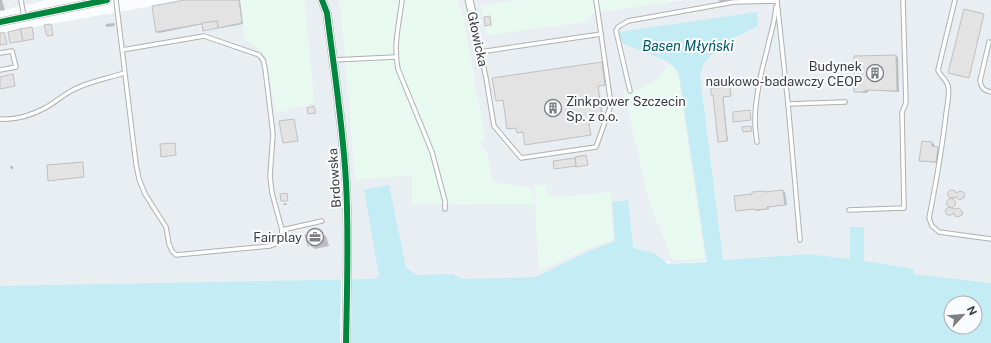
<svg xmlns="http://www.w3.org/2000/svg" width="991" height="343" viewBox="0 0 991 343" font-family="'Public Sans',sans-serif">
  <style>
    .built { fill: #e9eef3 }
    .green { fill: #e8f9f0 }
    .water { fill: #c3ecf4; fill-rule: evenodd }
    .pier { fill: #fafcfe }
    .shadow { fill: #0003 }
    .building { fill: #e3e3e4; stroke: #c0c0c1 }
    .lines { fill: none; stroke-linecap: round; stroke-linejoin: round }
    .service-casing { stroke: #afb0b2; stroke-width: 5.5 }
    .minor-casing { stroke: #afb0b2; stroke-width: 9 }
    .service { stroke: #feffff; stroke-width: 3.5 }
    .minor { stroke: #feffff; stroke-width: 7 }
    .tram { stroke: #cacacb; stroke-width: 1 }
    .cycleway-casing { stroke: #f9fcff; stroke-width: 8 }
    .cycleway { stroke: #00873e; stroke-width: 6 }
    .labels { text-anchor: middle; stroke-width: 4; stroke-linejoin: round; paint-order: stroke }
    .street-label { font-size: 13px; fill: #3b3c3d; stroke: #f9fcff }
    .poi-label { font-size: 13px; fill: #3b3c3d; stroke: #f9fcff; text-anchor: end }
    .water-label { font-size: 14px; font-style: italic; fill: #015864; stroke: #f9fcff }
  </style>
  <rect width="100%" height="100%" fill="#fafcfe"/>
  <g class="built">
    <polygon points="0,0 47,0 0,11"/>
    <polygon points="180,0 589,0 591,13 684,0 991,0 991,283 914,274 914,269 808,254 668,264 671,261 652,262 538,284 0,325 0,33 152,6"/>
  </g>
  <g class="green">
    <polygon points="240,0 301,0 305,3 314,103 276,113 266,57 259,50 244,39"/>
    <polygon points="339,0 392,0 392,2 407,0 459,0 460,8 464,18 485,139 480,143 487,152 493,182 526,187 533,191 534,205 412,204 412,175 355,180 345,59"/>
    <polygon points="518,0 682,0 591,13 590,18 586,22 487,35 485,26 491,25 490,16 484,17 481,5"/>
    <polygon points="668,64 675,68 678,74 705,258 673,261 650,205 623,90 639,90 659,78"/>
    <polygon points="534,185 545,185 549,197 611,192 613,240 589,248 539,271"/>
  </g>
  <path class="water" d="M757,12L758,26L723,43L703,64L700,76L723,260L808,254L850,259V227H864V261L914,269V274L991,283V343H0V286L375,279L379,275L364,190L389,185L406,267L416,275L452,274L463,279L536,277L587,252L615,241L612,202L628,200L633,248L654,253L668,264L707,262L679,74L675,68L669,62L622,43L619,32ZM951,303H975V327H951Z"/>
  <polygon class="pier" points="341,278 352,278 351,343 340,343"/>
  <g class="shadow">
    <polygon points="0,0 2,0 5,10 0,11"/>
    <polygon points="191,0 240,0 243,24 221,28 203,24 159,33 157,32"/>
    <polygon points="719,0 731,0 720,2"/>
    <polygon points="964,10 984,15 969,77 949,73"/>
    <polygon points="114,23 115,26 106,27 106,24"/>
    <polygon points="896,56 898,57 899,92 870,90 866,93 855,92"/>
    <polygon points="602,63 605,85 598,86 603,115 594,116 594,122 519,133 517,128 508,128 504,100 497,101"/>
    <polygon points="730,88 731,96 723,97 728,141 719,142 714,95 712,95"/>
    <polygon points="923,142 932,143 934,144 934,148 939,149 938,163 920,161"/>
    <polygon points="10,166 13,166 13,169 11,169"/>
    <polygon points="783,191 785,192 787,205 769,207 769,209 757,211 755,209 739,211 737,210 753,195 765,192 767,193"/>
    <polygon points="961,192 965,195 965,197 963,199 956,197 952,199 955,204 951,208 954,210 961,210 963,214 960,216 955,213 950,215 946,212 946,210 950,207 948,204 947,202 951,199 948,194 956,194"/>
    <polygon points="286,203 287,205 283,205 283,204"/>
    <polygon points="320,233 326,236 329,246 315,249 309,245"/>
  </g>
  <g class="building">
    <polygon points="185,0 239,0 242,23 218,28 217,21 156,32 152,6"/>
    <polygon points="964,9 984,14 969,78 948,73"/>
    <polygon points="490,16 491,25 485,26 484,17"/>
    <polygon points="217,21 218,28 203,31 202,23"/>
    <polygon points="51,24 53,35 47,36 44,25"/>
    <polygon points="32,27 34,39 23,41 20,29"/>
    <polygon points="20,29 23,41 10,43 8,32"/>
    <polygon points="4,32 7,44 0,45 0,33"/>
    <polygon points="896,55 897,91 867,90 863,92 854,92 854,56"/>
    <polygon points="602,62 605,85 598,86 602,115 593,116 594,122 589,123 591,135 525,145 523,132 517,133 516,128 507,129 503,100 496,101 492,78"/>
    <polygon points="13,74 15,86 0,89 0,77"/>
    <polygon points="730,87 731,96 723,97 727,141 718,142 713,95 711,95 711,88"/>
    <polygon points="314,106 316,113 308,114 307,108"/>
    <polygon points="750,110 751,120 733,122 733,112"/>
    <polygon points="294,119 298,141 283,143 279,121"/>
    <polygon points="751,126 752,131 743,132 742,127"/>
    <polygon points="922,141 932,142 932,146 938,147 936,162 919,161"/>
    <polygon points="175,143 176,155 161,157 160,144"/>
    <polygon points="586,155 588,165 576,167 575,157"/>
    <polygon points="575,158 576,166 554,169 553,161"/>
    <polygon points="83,162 84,177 48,181 47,165"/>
    <polygon points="783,190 785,205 767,207 767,209 754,210 754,209 736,211 734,196 752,194 752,192 765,191 765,192"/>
    <polygon points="950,190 954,190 956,193 960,191 963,192 965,194 964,197 960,200 956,197 950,198 947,194"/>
    <polygon points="287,193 288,201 281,201 280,194"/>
    <circle cx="951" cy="203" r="4.5"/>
    <polygon points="949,207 954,209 959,208 962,211 962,215 958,217 955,216 954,213 951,215 947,215 945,210"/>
    <polygon points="316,231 320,231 323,242 322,243 308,246 305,235"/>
  </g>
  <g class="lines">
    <g class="service-casing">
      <g id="service">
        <polyline points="21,0 24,17"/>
        <polyline points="116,0 136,164 139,179 145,194 166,227 169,244 172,251 176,255 270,246 275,244 281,238 282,230 272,193 270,176 273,134 265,68 263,60 259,55 204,36 122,50"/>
        <path d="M402,0C399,25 393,44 398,69L432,152L445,201V209"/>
        <polyline points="596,0 601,34"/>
        <path d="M955,0L938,70C940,76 947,80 948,86C950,94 947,105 946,114C942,149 936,183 929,218L932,226L939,232L991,239"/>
        <polyline points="473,16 486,78 494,126 521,158 596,147 611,105 601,34 480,52"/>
        <path d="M989,42L980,81C981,88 984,91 991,92"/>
        <polyline points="0,53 12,51 16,67 0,70"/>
        <polyline points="333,60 396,57"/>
        <polyline points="630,91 616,31 618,27 628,21 734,2 777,1 788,104 800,240"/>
        <polyline points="788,104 845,102"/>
        <path d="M0,119C15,120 32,115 45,108C56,102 65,93 77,88C92,81 109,78 124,73"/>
        <path d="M757,142C756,135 755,128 755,121C755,97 761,72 767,50C770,35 775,22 776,7"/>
        <polyline points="849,210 904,208 902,112 906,103 903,0"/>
        <polyline points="282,230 322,221"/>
      </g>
    </g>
    <g class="minor-casing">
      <g id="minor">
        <path d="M322,0L327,13C334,69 343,126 346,182C349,236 347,289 346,343"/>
        <polyline points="469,0 473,16"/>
        <polyline points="0,22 107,0"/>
      </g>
    </g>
    <use href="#service" class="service"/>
    <use href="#minor" class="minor"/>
    <polyline class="tram" points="0,20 93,0"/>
    <g class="cycleway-casing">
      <g id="cycleway">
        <path d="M322,0L327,13C334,69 343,126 346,182C349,236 347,289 346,343"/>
        <polyline points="0,22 107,0"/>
      </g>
    </g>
    <use href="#cycleway" class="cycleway"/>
  </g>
  <defs>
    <g id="building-ring" transform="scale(0.9)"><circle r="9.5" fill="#f9fcff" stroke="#7e7f81" stroke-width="1.5"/><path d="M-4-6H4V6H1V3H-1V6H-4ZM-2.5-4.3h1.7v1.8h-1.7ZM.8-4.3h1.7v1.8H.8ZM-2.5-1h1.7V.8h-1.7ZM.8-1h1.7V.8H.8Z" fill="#7e7f81"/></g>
    <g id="office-ring" transform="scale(0.9)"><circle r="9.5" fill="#f9fcff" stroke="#7e7f81" stroke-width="1.5"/><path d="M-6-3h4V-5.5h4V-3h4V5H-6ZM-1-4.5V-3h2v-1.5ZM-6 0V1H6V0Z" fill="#7e7f81"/></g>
  </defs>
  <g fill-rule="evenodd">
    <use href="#building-ring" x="875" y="73"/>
    <use href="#building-ring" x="553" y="108"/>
    <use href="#office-ring" x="315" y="237"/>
  </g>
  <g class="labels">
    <g class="street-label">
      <text transform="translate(478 39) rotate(78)" y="5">Głowicka</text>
      <text transform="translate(334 178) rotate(-94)" y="5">Brdowska</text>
    </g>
    <g class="poi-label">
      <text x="862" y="71">Budynek<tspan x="862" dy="15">naukowo-badawczy CEOP</tspan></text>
      <text x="566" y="106" text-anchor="start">Zinkpower Szczecin<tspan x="566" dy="15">Sp. z o.o.</tspan></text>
      <text x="302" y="242">Fairplay</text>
    </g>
    <g class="water-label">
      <text x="688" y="51">Basen Młyński</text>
    </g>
  </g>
  <g transform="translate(963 315) rotate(64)"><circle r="19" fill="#f9fcff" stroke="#adafb1"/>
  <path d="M0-3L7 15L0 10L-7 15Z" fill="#7e7f81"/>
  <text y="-6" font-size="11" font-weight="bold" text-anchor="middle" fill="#3b3c3d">N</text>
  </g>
</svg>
